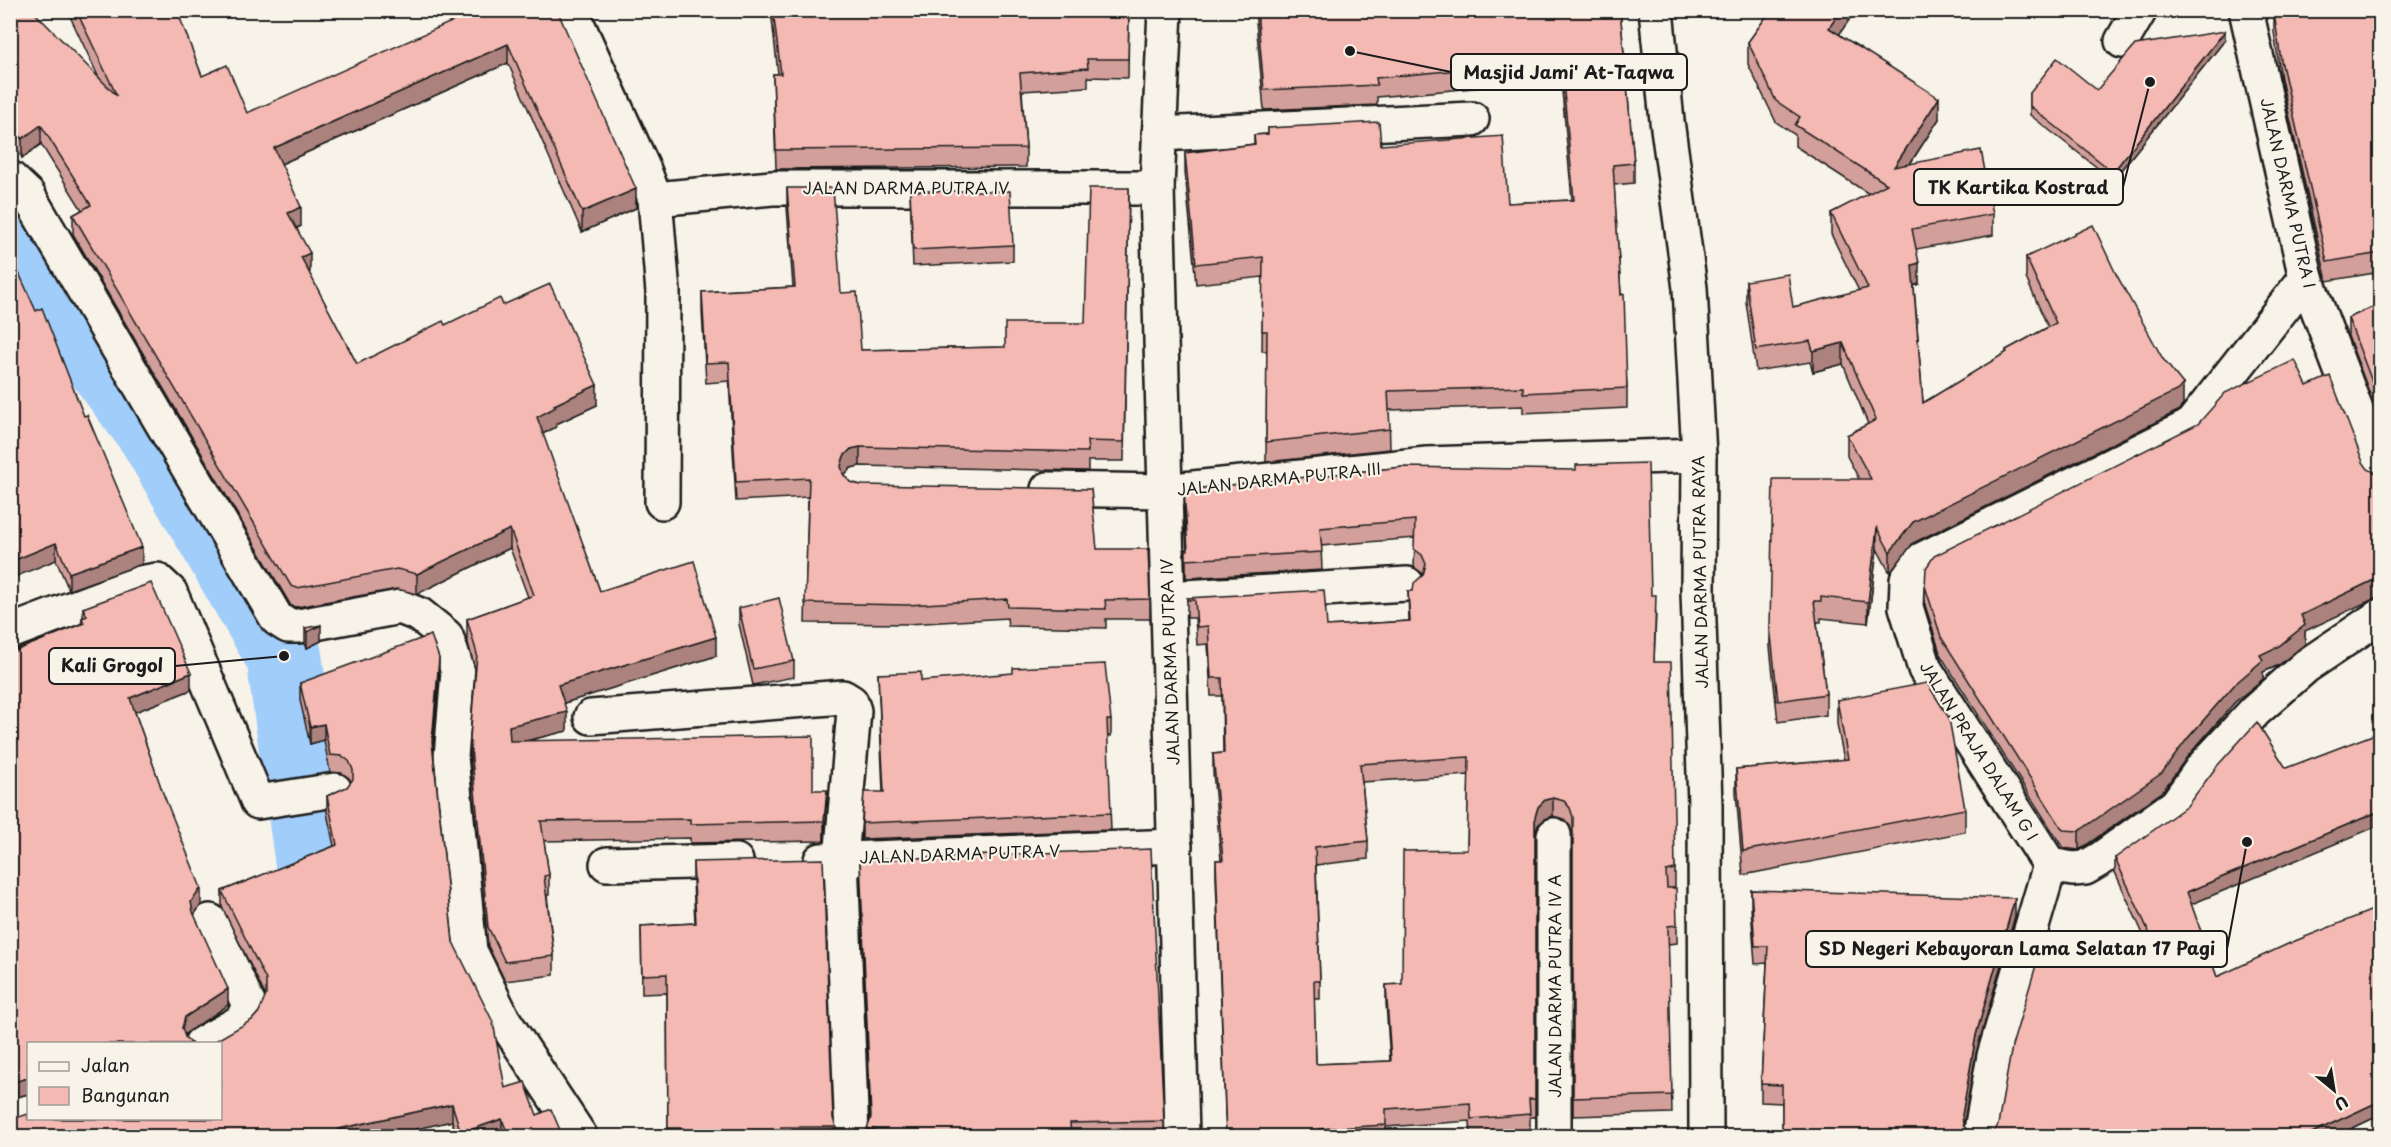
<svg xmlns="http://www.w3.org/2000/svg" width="2391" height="1147" viewBox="0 0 2391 1147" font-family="'Playpen Sans',sans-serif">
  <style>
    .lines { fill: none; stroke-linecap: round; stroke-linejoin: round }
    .river { stroke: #a1cdfb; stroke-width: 76 }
    .minor-casing { stroke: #1c1c1c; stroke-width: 38 }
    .minor { stroke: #f7f3e8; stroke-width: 33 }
    .wall { fill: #d29f9a; stroke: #1c1c1c; stroke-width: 1.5; fill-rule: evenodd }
    .shaded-wall { fill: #ab827d; stroke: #1c1c1c; stroke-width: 1.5 }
    .building { fill: #f4b9b3; stroke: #1c1c1c; stroke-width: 1.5; fill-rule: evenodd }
    .labels { text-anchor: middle; stroke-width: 4.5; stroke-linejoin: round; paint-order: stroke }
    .street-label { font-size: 16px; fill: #1c1c1c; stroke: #f7f3e8 }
    .leader { fill: none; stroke: #1c1c1c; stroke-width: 2 }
    .callout-dot { fill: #1c1c1c; stroke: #f7f3e8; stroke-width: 2 }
    .callout { fill: #f7f3e8; stroke: #1c1c1c; stroke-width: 2 }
    .callout-label { font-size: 18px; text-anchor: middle; font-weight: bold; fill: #1c1c1c }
  </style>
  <rect width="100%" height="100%" fill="#f7f3e8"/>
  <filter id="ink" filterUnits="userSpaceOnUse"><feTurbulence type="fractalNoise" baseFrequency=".0167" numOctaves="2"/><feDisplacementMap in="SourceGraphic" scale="12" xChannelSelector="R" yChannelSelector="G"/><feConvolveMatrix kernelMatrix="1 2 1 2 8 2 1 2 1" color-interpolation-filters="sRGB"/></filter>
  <g filter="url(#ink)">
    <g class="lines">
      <polyline class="river" points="10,237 155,432 284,656 351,1136"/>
      <g class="minor-casing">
        <g id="minor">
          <polyline points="571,10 644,170 655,199 663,292 662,502"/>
          <polyline points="1165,10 1157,188 1182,1136"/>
          <polyline points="1656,10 1667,121 1690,288 1699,455 1698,591 1705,805 1706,1136"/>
          <polyline points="2246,10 2306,278 2380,473"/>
          <polyline points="2122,41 2140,10"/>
          <polyline points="1159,134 1472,119"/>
          <polyline points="10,178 28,195 277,619 288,626 299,626 400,607 420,615 446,636 458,672 451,757 470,951 503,1019 580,1136"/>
          <polyline points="655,199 772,188 1157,188"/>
          <polyline points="1048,489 1164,491 1427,464 1699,455"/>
          <polyline points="1168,598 1407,584"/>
          <polyline points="10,632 139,583 157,580 170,592 258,802 335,790"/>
          <polyline points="591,717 843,697 851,702 854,711 841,859 852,1136"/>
          <polyline points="821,860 1175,846"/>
          <polyline points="607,864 736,861"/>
          <polyline points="2050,865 2073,869 2085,868 2102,858 2176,805 2202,768 2255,711 2306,666 2380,616"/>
          <polyline points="201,1044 242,1021 249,1005 210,921"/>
          <polyline points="10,1119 28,1112"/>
          <polyline points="1554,1136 1554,835"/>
          <polyline points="1980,1136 1994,1056 2050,865 1925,669 1906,607 1907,580 1921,560 2190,426 2306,278"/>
        </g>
      </g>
      <use href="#minor" class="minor"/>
    </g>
    <g class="wall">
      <polygon points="10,10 99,78 67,10 181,10 179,17 202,76 247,113 557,10 636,208 582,232 508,63 281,164 301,226 297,228 309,273 357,364 445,325 503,305 597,405 556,424 556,427 542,434 600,591 716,656 564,703 567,731 526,741 813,790 827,809 824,841 690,843 690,838 544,841 549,875 549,895 547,895 554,956 554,975 505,981 488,946 470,757 470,738 475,669 467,639 467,619 528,597 510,548 417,594 397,589 297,607 291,606 73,234 73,215 82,210 41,144 22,158 10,136"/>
      <polygon points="771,10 1129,10 1128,78 1088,77 1088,87 1022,91 1026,148 1026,167 776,169 773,74 778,74"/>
      <polygon points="1255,10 1620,10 1634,163 1634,183 1614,185 1627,388 1627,408 1523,413 1523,406 1389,410 1390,449 1266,462 1267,351 1262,351 1263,277 1196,284 1185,172 1185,153 1254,144 1254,135 1268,134 1268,128 1381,145 1508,203 1572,200 1561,80 1377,97 1377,105 1264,110"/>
      <polygon points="1771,10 1856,10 1839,34 1939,119 1910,164 1993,214 1993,235 1916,249 1919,284 1914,286 1923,403 2006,353 2006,350 2048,327 2026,278 2026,257 2116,274 2183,405 2178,411 1913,543 1890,573 1877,549 1868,623 1821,618 1821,622 1817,622 1826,694 1826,715 1778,722 1770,647 1770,626 1859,479 1847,456 1847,435 1868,424 1843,364 1813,372 1810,362 1756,371 1746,302 1746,281 1793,307 1859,291 1831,234 1831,213 1869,194 1795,146 1795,135 1776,122 1748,64 1748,42"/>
      <polygon points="2380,10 2380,272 2327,281 2281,79 2274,32 2274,13"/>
      <polygon points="2225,40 2113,180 2030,115 2030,93 2097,90"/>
      <polygon points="787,188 841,293 861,350 1005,347 1085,323 1129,188 1124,461 1088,461 1088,471 860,466 851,468 844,475 850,482 1097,549 1150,599 1150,619 1106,619 1106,628 1008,626 1007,618 908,624 805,623 808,497 736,501 729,381 706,383 702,311 702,292 793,287 787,207"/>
      <polygon points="910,191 1013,245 1013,261 913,266"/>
      <polygon points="10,253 142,564 69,590 56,560"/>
      <polygon points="2380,304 2380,421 2348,336 2348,318"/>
      <path d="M1403,467L1651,595L1656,613L1654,662L1675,869V887L1672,888L1677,925V943L1668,944L1672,1113L1573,1116V835L1570,826L1564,819L1553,816L1545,819L1538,825L1535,835V1117H1530V1132L1471,1137L1470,1121L1386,1127V1137H1226L1216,878V860H1221L1213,772V754L1223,753L1222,696H1211L1208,644L1197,645L1195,618H1187V598L1327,626L1409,621L1408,591H1413L1423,575L1422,573L1414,567L1415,538L1321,546L1322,570L1186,578V550H1187L1184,508V490ZM1469,775L1467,850L1402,984L1386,985V1003L1390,1061L1316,1064L1314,999H1320V981L1316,865L1368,859V841L1362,782Z"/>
      <polygon points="1925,586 2305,631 2305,644 2279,665 2263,672 2263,679 2235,702 2187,757 2162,792 2079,850 2063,848 1941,656 1925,605"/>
      <polygon points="83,608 191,690 135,712 201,905 194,915 228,1005 185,1034 185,1037 28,1044 82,618 83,618"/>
      <polygon points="739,608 794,661 794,677 753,685 739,624"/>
      <polygon points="305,628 321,641 307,648 305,644"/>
      <polygon points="439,674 433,749 453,942 505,1088 563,1137 503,1137 502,1135 498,1137 457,1137 452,1121 380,1137 10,1137 220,1119 252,1020 259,1012 266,997 222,907 222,891 334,846 327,813 327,796 347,787 351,782 349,778 342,773 330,772 324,740 310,744 300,700 300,683"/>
      <polygon points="878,674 921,681 1111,720 1111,736 1107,736 1111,830 862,839 862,823 883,792"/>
      <polygon points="1837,700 1965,809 1965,832 1743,875 1736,792 1736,769 1844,760 1837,724"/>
      <polygon points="2115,858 2191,904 2217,977 2380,907 2380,1115 2334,1137 1990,1137 2152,954 2115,872"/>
      <polygon points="860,860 1164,1121 1164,1137 867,1137 867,1129 870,1120"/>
      <polygon points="693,862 833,1118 836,1127 836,1137 668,1137 667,993 642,994 641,926 695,923 693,881"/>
      <polygon points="1751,890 2015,916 1976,1053 1963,1125 1970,1134 1970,1137 1782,1137 1782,1103 1761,1102 1761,1084 1767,963 1755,964 1751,908"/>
    </g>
    <g class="shaded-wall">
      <polygon points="176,10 181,10 181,13 176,28"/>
      <polygon points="1841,10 1856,10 1829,49 1829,28"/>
      <polygon points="2225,31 2225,40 2113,180 2113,172"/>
      <polygon points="508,44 508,63 274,167 274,148"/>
      <polygon points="1939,98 1939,119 1894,188 1894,167"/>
      <polygon points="41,125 41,144 22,158 22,139"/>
      <polygon points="636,189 636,208 582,232 582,212"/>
      <polygon points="301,207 301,226 288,232 288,213"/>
      <polygon points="310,253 310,272 301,277 301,257"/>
      <polygon points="1919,263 1919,284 1912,286 1912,265"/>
      <polygon points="1843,343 1843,364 1813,372 1813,351"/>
      <polygon points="2183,384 2183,405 2178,411 1913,543 1890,573 1890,552 1913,522"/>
      <polygon points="597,385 597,405 556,424 556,427 537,437 537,417 554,405"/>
      <polygon points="860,447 860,466 851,468 844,475 841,485 841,466 844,456 851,449"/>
      <polygon points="1877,528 1877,549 1868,623 1868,602"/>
      <polygon points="510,529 510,548 417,594 417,574"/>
      <polygon points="56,543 56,560 10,579 10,562"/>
      <polygon points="142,547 142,564 69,590 69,573"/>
      <polygon points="2380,577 2380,596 2305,631 2305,644 2279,665 2263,672 2263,679 2235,702 2187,757 2162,792 2079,850 2079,831 2187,739 2260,655 2301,615"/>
      <polygon points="321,625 321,641 307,648 307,632"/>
      <polygon points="716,637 716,656 558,705 558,685"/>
      <polygon points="439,658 439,674 432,759 432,742"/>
      <polygon points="191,673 191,690 130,714 130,698"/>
      <polygon points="567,712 567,731 509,745 509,726"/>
      <polygon points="324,724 324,740 310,744 310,727"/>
      <polygon points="827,790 827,809 824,841 824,821"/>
      <polygon points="1553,798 1553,816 1545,819 1538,825 1535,835 1535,817 1538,807 1545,800"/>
      <polygon points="2380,811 2380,825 2187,906 2187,892"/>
      <polygon points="201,888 201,905 191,919 191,902"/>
      <polygon points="2015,898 2015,916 1976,1053 1962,1133 1962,1115 1976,1035"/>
      <polygon points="228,989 228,1005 185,1034 183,1044 182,1028 185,1017"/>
      <polygon points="28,1078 28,1094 10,1099 10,1083"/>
      <polygon points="2380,1101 2380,1115 2334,1137 2303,1137"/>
      <polygon points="452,1104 452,1121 380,1137 338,1137 338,1129"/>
      <polygon points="502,1119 502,1135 498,1137 461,1137 461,1133"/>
    </g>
    <g class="building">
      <polygon points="10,10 32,10 117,96 76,10 177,10 202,76 227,65 247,113 478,10 557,10 636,189 582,212 508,44 274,148 301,207 288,213 310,253 301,257 357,364 443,321 445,325 500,298 503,305 550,284 597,385 554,405 556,407 537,417 600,591 694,561 716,637 558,685 567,712 509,726 510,741 813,736 813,790 827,790 824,821 690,824 690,819 541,821 549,875 544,876 554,956 505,962 488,927 470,738 477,654 467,619 534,595 510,529 417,574 397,569 297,588 291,586 73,215 91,205 41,125 22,139 10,117"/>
      <polygon points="773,10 1129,10 1128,59 1087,59 1088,68 1020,73 1026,148 776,150 773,74 781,74"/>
      <polygon points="1257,10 1620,10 1634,163 1613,165 1621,295 1624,294 1627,388 1523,393 1523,387 1388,391 1390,429 1266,442 1267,331 1262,331 1263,257 1196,264 1185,153 1255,144 1254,135 1268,134 1268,128 1379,122 1381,145 1503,136 1508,203 1574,200 1561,60 1376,78 1377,85 1264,90"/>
      <polygon points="1771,10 1841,10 1829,28 1939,98 1894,167 1981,150 1993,214 1912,229 1919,263 1912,265 1923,403 2007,352 2006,350 2056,323 2026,257 2093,225 2116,274 2163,359 2183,384 2178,390 1913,522 1890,552 1877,528 1868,602 1821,597 1821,601 1814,601 1826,694 1778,701 1770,626 1773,479 1871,479 1847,435 1876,420 1843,343 1813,351 1810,341 1756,350 1746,281 1788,274 1793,307 1868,288 1831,213 1887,184 1795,125 1800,117 1776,101 1748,42"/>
      <polygon points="2291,10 2380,10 2380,253 2327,262 2281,60 2274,13"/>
      <polygon points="2225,31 2113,172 2030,106 2030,93 2057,58 2097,90 2135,45"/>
      <polygon points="787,188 833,188 841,293 857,292 861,350 1005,347 1005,323 1085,323 1089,188 1129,188 1124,442 1087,441 1088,452 860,447 851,449 844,456 841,466 843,474 850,482 860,485 1091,489 1097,549 1148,549 1150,599 1105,600 1106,609 1008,607 1007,599 908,605 805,603 809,478 736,482 729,362 706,363 702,292 795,287"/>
      <polygon points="910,191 1010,191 1013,245 913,250"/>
      <polygon points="10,253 36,311 42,308 84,416 87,415 142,547 69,573 56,543 10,562"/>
      <polygon points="2380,304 2380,403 2348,318"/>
      <polygon points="2295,360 2307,386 2330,376 2363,462 2368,469 2376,473 2380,472 2380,577 2301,615 2305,625 2279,646 2260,655 2263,660 2235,684 2187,739 2162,773 2079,831 2063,830 1941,637 1925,586 1926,568 1934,556 2198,424 2225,393"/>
      <path d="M1648,463L1651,595H1656L1654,662H1671L1675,869L1666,871L1667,888H1676L1677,925L1668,926L1672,1095L1573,1098V817L1570,808L1564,801L1553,798L1545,800L1538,807L1535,817V1099H1529L1530,1114L1471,1119L1470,1103L1386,1109V1125L1318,1129V1136L1253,1137L1252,1132L1226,1135L1216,860H1223L1213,754L1224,753L1222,678H1211L1208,626L1197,627L1195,600H1187V598L1324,590L1327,626L1410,621L1408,591H1413L1414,583L1423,575L1426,564L1422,555L1414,549L1415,520L1320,528L1322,552L1186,560V550H1188L1184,490L1403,467L1576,470V465ZM1469,757L1467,850L1403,851L1402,984L1386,985L1391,1061L1316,1064L1314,981H1320L1315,847L1368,841L1360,764Z"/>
      <polygon points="151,583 191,673 130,698 163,793 201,888 191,902 193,912 228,989 185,1017 182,1028 185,1037 192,1044 28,1044 28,1078 10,1083 10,653 84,623 82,618 87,616 83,608"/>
      <polygon points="779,598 794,661 753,669 739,608"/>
      <polygon points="321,625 307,632 305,628"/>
      <polygon points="431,635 439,658 432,742 453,942 493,1022 505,1088 525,1082 537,1115 551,1109 563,1137 509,1137 502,1119 461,1133 452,1104 338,1129 341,1137 10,1137 10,1120 28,1114 28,1119 220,1119 220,1044 210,1044 252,1020 259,1012 266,995 266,980 222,891 337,845 327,796 347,787 353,779 353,770 349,761 342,756 330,755 324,724 310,727 300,683"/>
      <polygon points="1105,664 1111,720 1107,720 1111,813 862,823 864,792 884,792 878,674 921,672 921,681 1013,673 1013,668"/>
      <polygon points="1927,683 1949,718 1965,809 1743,851 1736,769 1848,759 1837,700"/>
      <polygon points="2257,722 2286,768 2375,734 2380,743 2380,811 2187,892 2217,977 2290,943 2380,907 2380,1101 2303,1137 1990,1137 1998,1125 2012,1046 2042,945 2159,954 2115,858 2187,806 2217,766"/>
      <polygon points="1151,849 1164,1121 1070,1123 1071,1137 965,1137 964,1133 929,1137 875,1137 874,1129 867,1129 871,1118 860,860"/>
      <polygon points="823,859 833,1118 836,1127 781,1127 781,1137 684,1137 683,1128 668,1128 667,974 642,975 641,926 696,923 693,862"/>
      <polygon points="1751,890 2015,898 1976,1035 1962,1115 1963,1125 1970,1134 1944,1137 1782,1137 1782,1085 1761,1084 1768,946 1755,946"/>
    </g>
  </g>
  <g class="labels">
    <g class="street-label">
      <text x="906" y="194">JALAN DARMA PUTRA IV</text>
      <text transform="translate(2288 193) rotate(77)" y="6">JALAN DARMA PUTRA I</text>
      <text transform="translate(1279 479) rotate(-6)" y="6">JALAN DARMA PUTRA III</text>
      <text transform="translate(1700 572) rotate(-91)" y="6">JALAN DARMA PUTRA RAYA</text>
      <text transform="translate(1170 662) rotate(-92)" y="6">JALAN DARMA PUTRA IV</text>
      <text transform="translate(1979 751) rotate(58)" y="6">JALAN PRAJA DALAM G I</text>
      <text transform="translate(960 854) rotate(-2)" y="6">JALAN DARMA PUTRA V</text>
      <text transform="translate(1555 986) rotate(-90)" y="6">JALAN DARMA PUTRA IV A</text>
    </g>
  </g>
  <path class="leader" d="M1350 51L1451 72M2150 82L2123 187M284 656L175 666M2247 842L2227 949"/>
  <g class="callout-dot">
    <circle cx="1350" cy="51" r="6"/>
    <circle cx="2150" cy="82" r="6"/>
    <circle cx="284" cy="656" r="6"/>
    <circle cx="2247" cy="842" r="6"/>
  </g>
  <g class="callout">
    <rect x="1451" y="54" width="236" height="36" rx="6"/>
    <rect x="1914" y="169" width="209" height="36" rx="6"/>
    <rect x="49" y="648" width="126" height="36" rx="6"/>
    <rect x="1806" y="931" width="421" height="36" rx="6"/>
  </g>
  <g class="callout-label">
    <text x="1569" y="79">Masjid Jami' At-Taqwa</text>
    <text x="2018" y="194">TK Kartika Kostrad</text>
    <text x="112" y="672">Kali Grogol</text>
    <text x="2017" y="955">SD Negeri Kebayoran Lama Selatan 17 Pagi</text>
  </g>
  <rect width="2391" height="1147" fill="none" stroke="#f7f3e8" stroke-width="36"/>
  <rect x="18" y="18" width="2355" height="1111" fill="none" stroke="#1c1c1c" stroke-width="2" filter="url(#ink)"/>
  <rect x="27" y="1042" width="195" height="78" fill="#f7f3e8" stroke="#9f9d96" stroke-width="1.5"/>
  <rect x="39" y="1062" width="30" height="9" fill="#f7f3e8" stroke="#9f9d96" stroke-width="1.5"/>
  <text x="81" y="1072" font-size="18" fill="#1c1c1c">Jalan</text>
  <rect x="39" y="1087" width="30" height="18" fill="#f4b9b3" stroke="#9f9d96" stroke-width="1.5"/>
  <text x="81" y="1102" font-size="18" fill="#1c1c1c">Bangunan</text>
  <g transform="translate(2334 1090) rotate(150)" stroke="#f7f3e8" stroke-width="4.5" paint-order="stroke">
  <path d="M0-4.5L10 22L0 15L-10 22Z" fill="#1c1c1c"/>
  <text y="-9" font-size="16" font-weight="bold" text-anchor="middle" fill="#1c1c1c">U</text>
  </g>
</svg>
